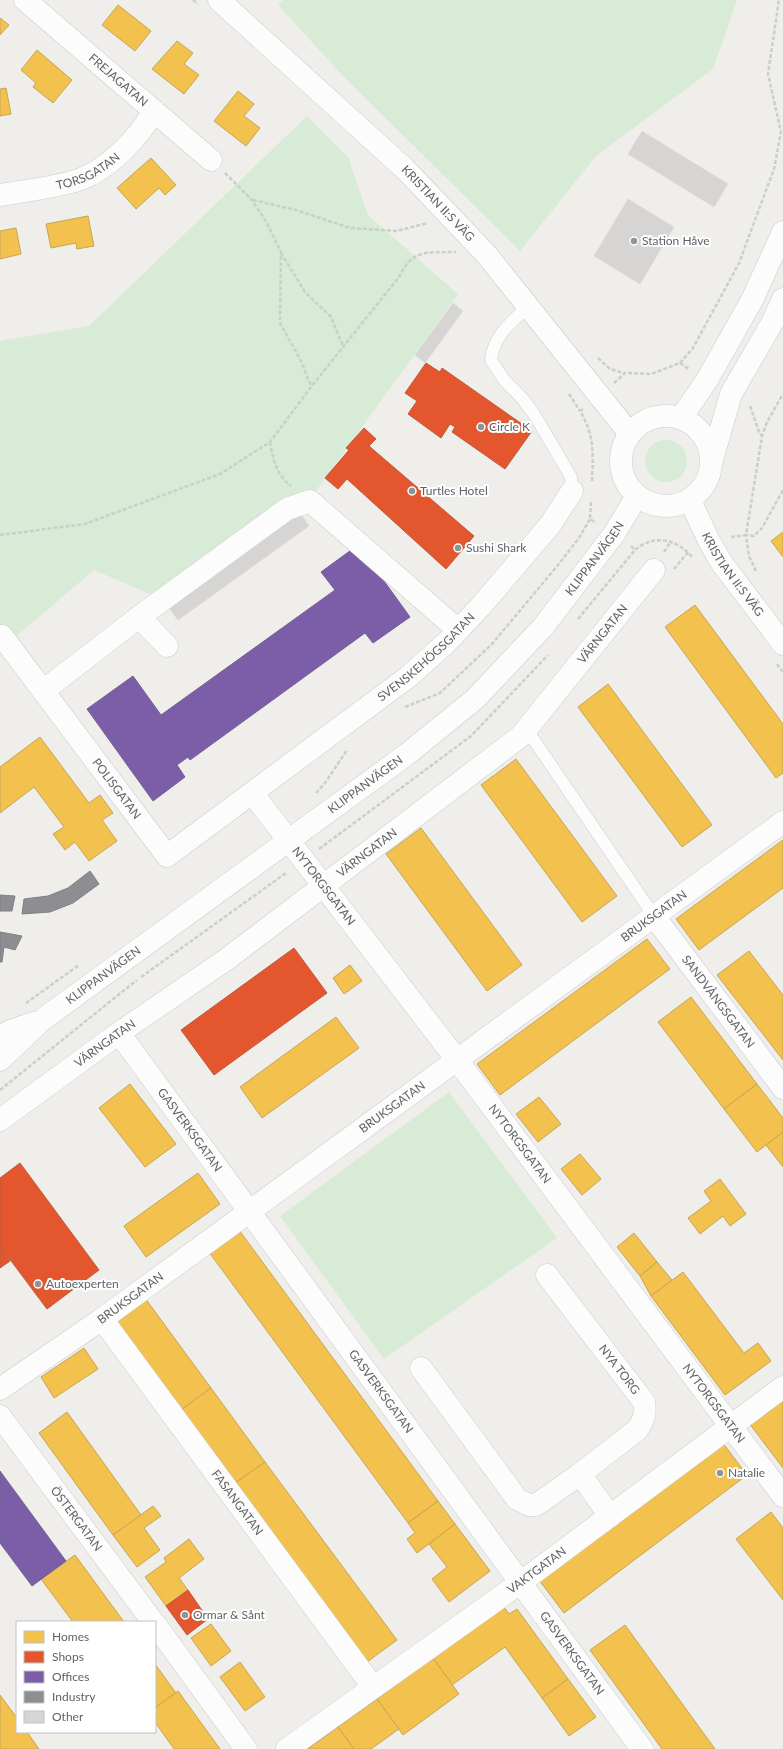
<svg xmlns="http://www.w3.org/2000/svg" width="783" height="1749" viewBox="0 0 783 1749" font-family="Lato,sans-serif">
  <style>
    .green { fill: #d8ebd6 }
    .homes { fill: #f2c14e; stroke: #c6a556 }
    .shops { fill: #e4572e; stroke: #bc5b3f }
    .offices { fill: #7b5ea7; stroke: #736094 }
    .industry { fill: #8d8d92; stroke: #7f8085 }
    .building { fill: #d6d5d3; stroke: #deddd9 }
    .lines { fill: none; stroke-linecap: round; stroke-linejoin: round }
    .lane-casing { stroke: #cbcccc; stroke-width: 13 }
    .street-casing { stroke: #cbcccc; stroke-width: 23 }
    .secondary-casing { stroke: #cacacb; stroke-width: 23 }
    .path { stroke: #cacfcc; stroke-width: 2.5; stroke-dasharray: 4 2; stroke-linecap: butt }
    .lane { stroke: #fdfcfc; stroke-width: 12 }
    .street { stroke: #fdfcfc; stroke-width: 22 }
    .secondary { stroke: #fdfcfc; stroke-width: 22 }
    .poi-dot { fill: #919496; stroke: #fff; stroke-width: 1.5 }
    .labels { text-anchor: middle; stroke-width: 4; stroke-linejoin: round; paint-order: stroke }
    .street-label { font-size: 12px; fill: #5f6368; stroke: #fff }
    .poi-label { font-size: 12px; fill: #5f6368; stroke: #fff; text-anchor: start }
  </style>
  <rect width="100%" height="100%" fill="#efeeea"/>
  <g class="green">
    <polygon points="283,0 737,0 713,69 596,156 520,251 343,76 278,5"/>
    <polygon points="307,116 348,157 368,215 458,294 313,495 150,594 94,570 0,650 0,341 89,326"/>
    <circle cx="666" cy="461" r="21"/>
    <polygon points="449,1092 557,1238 384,1359 280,1216"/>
  </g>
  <g class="homes">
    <polygon points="118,5 151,31 135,51 102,25"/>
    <polygon points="0,18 9,25 0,35"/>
    <polygon points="177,41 193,53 184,64 199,75 184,94 152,69"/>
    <polygon points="37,50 72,80 53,103 33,87 36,83 21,70"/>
    <polygon points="6,88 11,114 0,116 0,89"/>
    <polygon points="238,91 254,104 244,116 260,128 246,146 214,121"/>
    <polygon points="151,158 176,185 165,195 159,188 136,209 117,188"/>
    <polygon points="88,216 94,246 77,249 76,243 51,248 46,224"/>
    <polygon points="16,228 21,254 0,259 0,231"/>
    <polygon points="783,532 783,557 771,541"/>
    <polygon points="695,605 783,724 783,773 776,778 665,627"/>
    <polygon points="608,684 712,825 682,847 578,707"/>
    <polygon points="40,737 89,803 100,795 113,813 102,820 117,841 89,861 75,842 65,850 53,834 64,827 34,787 0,813 0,767"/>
    <polygon points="516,759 617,896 582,922 481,785"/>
    <polygon points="421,828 522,965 487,991 386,854"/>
    <polygon points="783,840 783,888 699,950 676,919"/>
    <polygon points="647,939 670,969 500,1095 477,1064"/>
    <polygon points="749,951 783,995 783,1060 717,975"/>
    <polygon points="350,965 362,981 344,994 333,978"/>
    <polygon points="691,997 757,1084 724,1109 658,1022"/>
    <polygon points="336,1017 359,1048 262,1118 240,1087"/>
    <polygon points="130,1084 176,1144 145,1167 99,1108"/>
    <polygon points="757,1084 783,1118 783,1132 757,1152 724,1109"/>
    <polygon points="539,1097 561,1124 538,1142 516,1114"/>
    <polygon points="783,1132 783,1167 766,1145"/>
    <polygon points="580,1154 601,1179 582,1195 561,1169"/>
    <polygon points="198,1173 220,1204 146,1257 124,1226"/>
    <polygon points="720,1179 746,1214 730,1226 723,1216 700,1234 688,1218 711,1201 704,1191"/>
    <polygon points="236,1226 438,1501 408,1523 206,1248"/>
    <polygon points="634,1233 657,1262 640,1276 617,1247"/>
    <polygon points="657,1262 672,1280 651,1296 640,1276"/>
    <polygon points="683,1272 744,1353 758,1343 771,1361 725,1395 651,1296"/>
    <polygon points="142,1294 211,1388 181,1410 112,1316"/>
    <polygon points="84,1348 98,1369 54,1398 41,1377"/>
    <polygon points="211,1388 265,1462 235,1483 181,1410"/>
    <polygon points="783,1391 783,1468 749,1423"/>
    <polygon points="67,1412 141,1515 113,1535 39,1433"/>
    <polygon points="722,1442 747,1475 564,1613 539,1580"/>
    <polygon points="265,1462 397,1640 367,1662 235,1483"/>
    <polygon points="438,1501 455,1524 417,1553 407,1539 415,1533 408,1523"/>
    <polygon points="153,1506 161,1516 144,1528 160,1550 137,1567 113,1535"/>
    <polygon points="771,1512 783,1528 783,1600 736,1539"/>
    <polygon points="455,1524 490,1571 449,1602 432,1579 447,1567 429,1544"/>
    <polygon points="189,1539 204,1559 179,1578 188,1590 166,1606 145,1577 166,1562 164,1558"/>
    <polygon points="75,1555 124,1622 73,1622 41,1579"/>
    <polygon points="504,1607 509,1614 517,1609 568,1679 542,1698 505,1647 452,1685 433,1658"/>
    <polygon points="211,1624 231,1651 211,1666 191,1638"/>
    <polygon points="625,1625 715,1749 662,1749 590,1650"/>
    <polygon points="433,1658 459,1694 403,1735 377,1699"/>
    <polygon points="240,1662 265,1697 245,1711 220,1677"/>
    <polygon points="155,1664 176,1693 155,1708"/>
    <polygon points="568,1679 596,1717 569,1736 542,1698"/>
    <polygon points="178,1691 220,1749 174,1749 155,1722 155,1708"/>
    <polygon points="0,1695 17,1718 17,1732 27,1732 39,1749 0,1749"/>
    <polygon points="377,1699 399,1729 371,1749 354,1749 338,1727"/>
    <polygon points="338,1727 354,1749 308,1749"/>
  </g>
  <g class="shops">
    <polygon points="426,363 440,372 442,368 532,431 505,469 452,432 455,427 450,424 441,438 408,414 417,401 405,393"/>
    <polygon points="364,428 376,439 369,446 474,536 446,569 347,479 338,489 325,478 349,450 346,448"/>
    <polygon points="294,948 327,993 214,1075 181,1030"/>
    <polygon points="20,1163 99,1270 47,1309 0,1246 0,1178"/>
    <polygon points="0,1246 10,1261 0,1268"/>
    <polygon points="188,1590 208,1619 187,1635 166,1606"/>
  </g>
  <g class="offices">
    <polygon points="358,545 410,617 373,643 365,633 190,760 188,757 177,765 185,777 153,801 87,709 133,676 161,715 335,590 321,572"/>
    <polygon points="0,1471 66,1561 32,1586 0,1543"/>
  </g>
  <g class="industry">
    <polygon points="90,871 99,884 73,903 50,912 22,914 24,899 48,896 68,888"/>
    <polygon points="0,895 15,896 12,911 0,911"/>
    <polygon points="0,932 22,936 15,950 4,947 2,962 0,962"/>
  </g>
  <g class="building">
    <polygon points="642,131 728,184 714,207 628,154"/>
    <polygon points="628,199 674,227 640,284 594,256"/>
    <polygon points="453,303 463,311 425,363 415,355"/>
    <polygon points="297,508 309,526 178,620 165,603"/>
  </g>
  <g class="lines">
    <g class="lane-casing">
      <g id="lane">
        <path d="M527,307C511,323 494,335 491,360L504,380L521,397L534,414L571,477L572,491"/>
        <polyline points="527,730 654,916"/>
      </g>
    </g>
    <g class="street-casing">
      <g id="street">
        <path id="s1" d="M25,0L211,160"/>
        <path id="s2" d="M0,195C27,190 56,188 81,179C110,168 138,138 154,111"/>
        <polyline points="139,617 167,646"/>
        <path id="s3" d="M2,636L167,856L408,677L447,642L481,606L550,525L572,491"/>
        <polyline points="43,691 139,617 287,509 310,501 458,630"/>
        <path id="s4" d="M253,794L457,1060L783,1496"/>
        <path id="s5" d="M654,916L783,1088"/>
        <path id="s6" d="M119,1033L642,1749"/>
        <path id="s7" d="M0,1120L119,1033L227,959L521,736L654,570"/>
        <path id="s8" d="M547,1275L644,1402C646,1414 644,1420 637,1430L580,1474"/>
        <path id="s9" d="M102,1319L373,1687"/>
        <polyline points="421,1368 517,1499 529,1505 536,1505 580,1474 610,1516"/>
        <path id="s10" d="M0,1389L102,1319L783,822"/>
        <path id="s11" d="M287,1749L520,1583L783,1387"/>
      </g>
    </g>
    <g class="secondary-casing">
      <g id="secondary">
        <path id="s12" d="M219,0L405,169L486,254L630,434"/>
        <circle cx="666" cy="461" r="45"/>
        <polyline points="681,418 707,380 752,300 783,232"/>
        <polyline points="712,460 731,394 772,323 783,299"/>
        <path id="s13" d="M690,500L708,539L721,562L783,644"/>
        <polyline points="0,1038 8,1032 33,1023"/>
        <path id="s14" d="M0,1060L42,1020L406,755L475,699L543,627L614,534L637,496"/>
        <path id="s15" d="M0,1416L153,1622"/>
        <polyline points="155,1624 246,1749"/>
      </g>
    </g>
    <g class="path">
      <polyline points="193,0 198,4"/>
      <polyline points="225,173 252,200 267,223 281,252 280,323 301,361 311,386"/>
      <polyline points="253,200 296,210 350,228 397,231 428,223"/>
      <polyline points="281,253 305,292 331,317 343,346"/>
      <polyline points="598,358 610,369 624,373"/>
      <polyline points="680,363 693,348 739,263 774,169 781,132 768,74 779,0"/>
      <polyline points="614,383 625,373 651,374 680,363 689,369"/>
      <polyline points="569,394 580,411"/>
      <polyline points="750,406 759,432 762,436"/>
      <path d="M583,409L580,411C595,436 593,454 592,483"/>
      <path d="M270,442C273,460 276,474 291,486"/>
      <polyline points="591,502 590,519 596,523"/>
      <path d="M0,535L85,524L220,474L270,442L311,387L399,277C413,248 427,253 456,252"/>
      <polyline points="731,537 746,535 762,436 767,422 783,394"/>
      <path d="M631,546L635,550C655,533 678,540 693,558"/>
      <polyline points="664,552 671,541"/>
      <polyline points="674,569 689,551"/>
      <polyline points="756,571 749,556 746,535 754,536 762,528 783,490"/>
      <polyline points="578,619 635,550"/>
      <polyline points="777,664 783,672"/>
      <polyline points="405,707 440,693 492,644 558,565 579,538 590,519"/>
      <polyline points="316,793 325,783 347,750"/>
      <polyline points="319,849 471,736 548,655"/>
      <polyline points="141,977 286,873"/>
      <polyline points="26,1003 79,965"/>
      <polyline points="0,1090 137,980"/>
    </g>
    <use href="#lane" class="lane"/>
    <use href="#street" class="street"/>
    <use href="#secondary" class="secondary"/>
  </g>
  <g class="poi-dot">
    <circle cx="634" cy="241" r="4"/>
    <circle cx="481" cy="427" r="4"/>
    <circle cx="412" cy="491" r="4"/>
    <circle cx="458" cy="548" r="4"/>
    <circle cx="38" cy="1284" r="4"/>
    <circle cx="720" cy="1473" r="4"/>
    <circle cx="185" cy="1615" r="4"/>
  </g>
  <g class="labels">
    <g class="street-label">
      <text dy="4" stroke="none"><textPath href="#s1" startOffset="123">FREJAGATAN</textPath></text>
      <text dy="4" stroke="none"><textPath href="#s2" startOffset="92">TORSGATAN</textPath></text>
      <text dy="4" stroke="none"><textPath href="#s12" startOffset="299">KRISTIAN II:S VÄG</textPath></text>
      <text dy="4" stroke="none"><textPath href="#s14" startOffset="782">KLIPPANVÄGEN</textPath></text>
      <text dy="4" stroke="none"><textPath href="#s13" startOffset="86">KRISTIAN II:S VÄG</textPath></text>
      <text dy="4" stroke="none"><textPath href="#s7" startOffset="778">VÄRNGATAN</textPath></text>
      <text dy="4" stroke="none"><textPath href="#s3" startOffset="602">SVENSKEHÖGSGATAN</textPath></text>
      <text dy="4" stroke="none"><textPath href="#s14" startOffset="458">KLIPPANVÄGEN</textPath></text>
      <text dy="4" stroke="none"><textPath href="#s3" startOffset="191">POLISGATAN</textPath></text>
      <text dy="4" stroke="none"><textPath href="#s7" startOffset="454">VÄRNGATAN</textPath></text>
      <text dy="4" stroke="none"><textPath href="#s4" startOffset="116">NYTORGSGATAN</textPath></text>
      <text dy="4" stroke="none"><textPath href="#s10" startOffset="807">BRUKSGATAN</textPath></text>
      <text dy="4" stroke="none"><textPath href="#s14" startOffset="134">KLIPPANVÄGEN</textPath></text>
      <text dy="4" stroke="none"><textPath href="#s5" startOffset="107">SANDVÅNGSGATAN</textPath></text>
      <text dy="4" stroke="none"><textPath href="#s7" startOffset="130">VÄRNGATAN</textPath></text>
      <text dy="4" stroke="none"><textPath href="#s10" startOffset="483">BRUKSGATAN</textPath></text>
      <text dy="4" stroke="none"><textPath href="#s6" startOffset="120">GASVERKSGATAN</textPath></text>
      <text dy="4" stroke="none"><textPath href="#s4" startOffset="440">NYTORGSGATAN</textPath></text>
      <text dy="4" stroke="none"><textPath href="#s10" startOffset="159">BRUKSGATAN</textPath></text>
      <text dy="4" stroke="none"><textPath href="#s8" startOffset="119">NYA TORG</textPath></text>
      <text dy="4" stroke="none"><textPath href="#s6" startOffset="444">GASVERKSGATAN</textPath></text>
      <text dy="4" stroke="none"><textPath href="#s4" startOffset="764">NYTORGSGATAN</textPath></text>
      <text dy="4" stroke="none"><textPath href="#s9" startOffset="228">FASANGATAN</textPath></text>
      <text dy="4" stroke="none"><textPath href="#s15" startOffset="128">ÖSTERGATAN</textPath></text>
      <text dy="4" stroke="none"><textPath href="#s11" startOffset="307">VAKTGATAN</textPath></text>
      <text dy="4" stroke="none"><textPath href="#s6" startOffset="768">GASVERKSGATAN</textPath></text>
    </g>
    <g class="poi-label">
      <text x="642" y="245">Station Håve</text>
      <text x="489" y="431">Circle K</text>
      <text x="420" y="495">Turtles Hotel</text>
      <text x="466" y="552">Sushi Shark</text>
      <text x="46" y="1288">Autoexperten</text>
      <text x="728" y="1477">Natalie</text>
      <text x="193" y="1619">Ormar &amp; Sånt</text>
    </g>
  </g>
  <rect x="16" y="1621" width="140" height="112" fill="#ffffff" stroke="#bfc1c3"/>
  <rect x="24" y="1631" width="20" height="12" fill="#f2c14e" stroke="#bfc1c3"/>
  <text x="52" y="1641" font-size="12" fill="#5f6368">Homes</text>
  <rect x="24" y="1651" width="20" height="12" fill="#e4572e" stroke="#bfc1c3"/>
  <text x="52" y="1661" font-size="12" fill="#5f6368">Shops</text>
  <rect x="24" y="1671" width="20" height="12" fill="#7b5ea7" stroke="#bfc1c3"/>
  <text x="52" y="1681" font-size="12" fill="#5f6368">Offices</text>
  <rect x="24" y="1691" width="20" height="12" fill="#8d8d92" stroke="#bfc1c3"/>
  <text x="52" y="1701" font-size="12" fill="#5f6368">Industry</text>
  <rect x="24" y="1711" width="20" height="12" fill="#d6d5d3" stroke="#bfc1c3"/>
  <text x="52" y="1721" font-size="12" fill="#5f6368">Other</text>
</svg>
